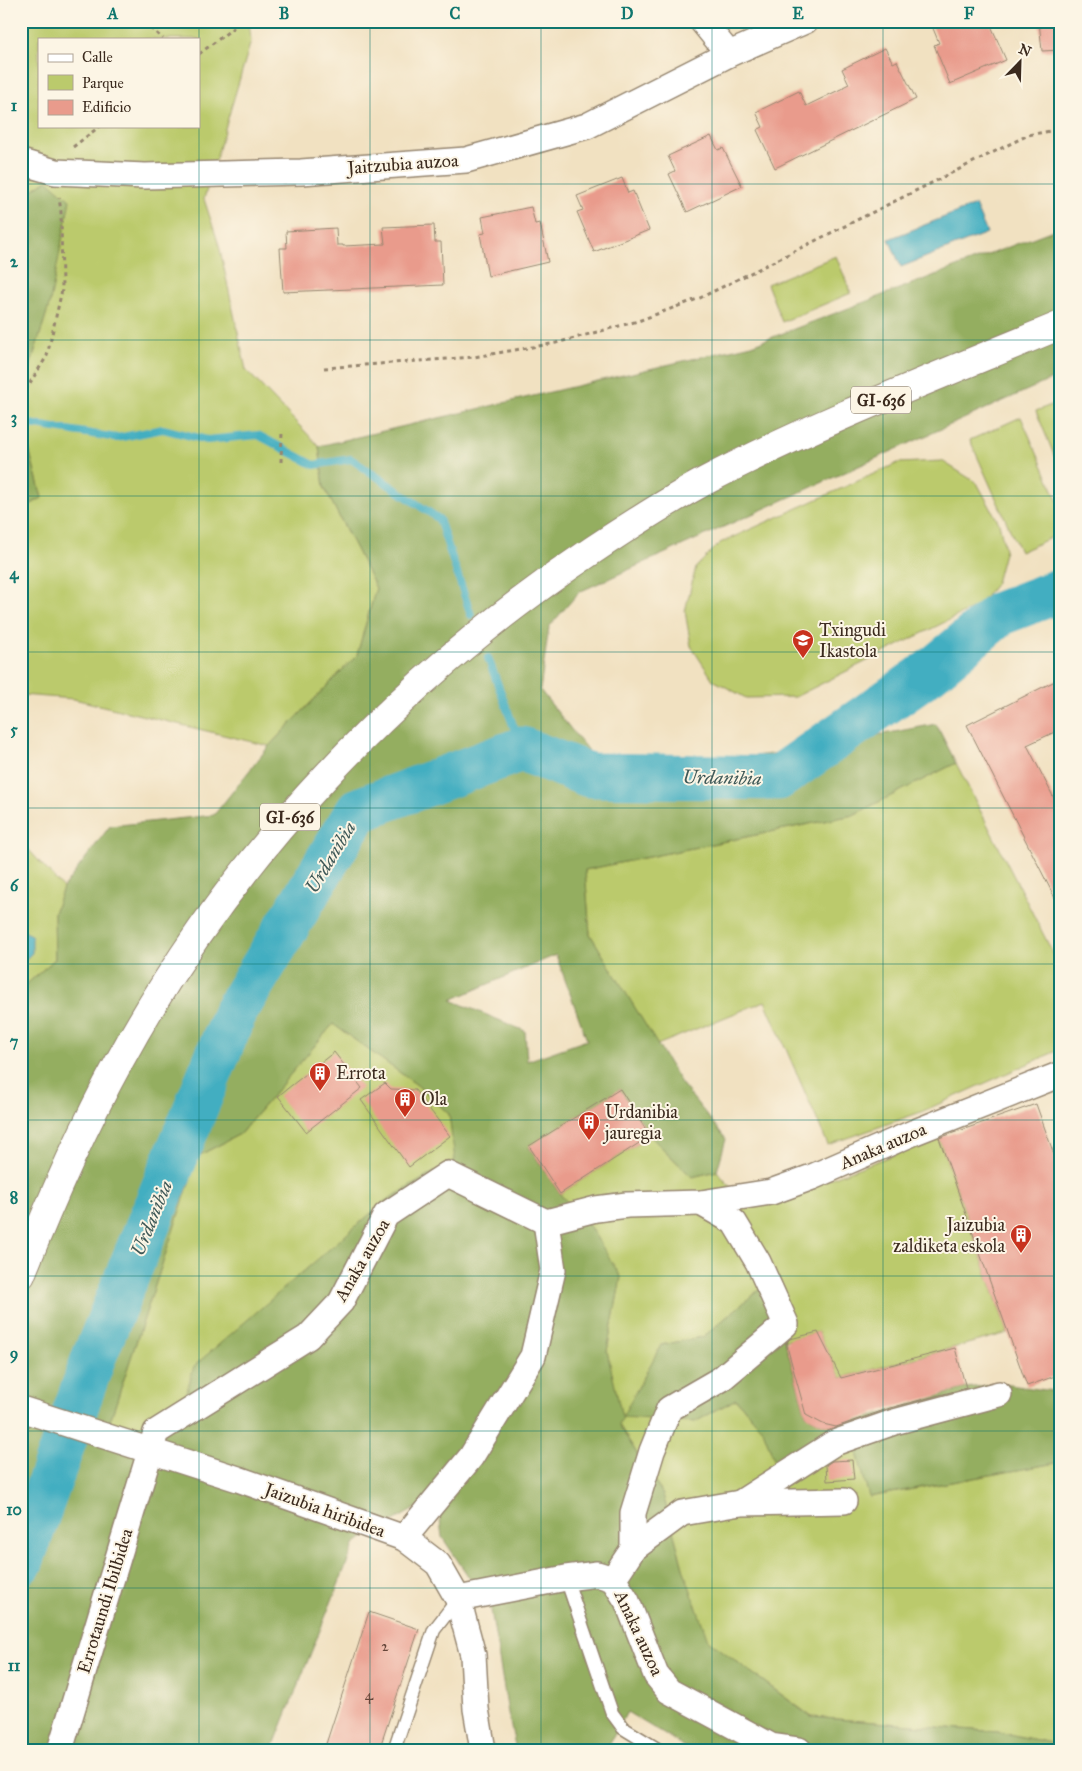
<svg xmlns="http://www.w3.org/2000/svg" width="1082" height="1771" viewBox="0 0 1082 1771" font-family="'IM FELL Great Primer',serif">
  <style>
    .green { fill: #bbca6c; stroke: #7b7a45; fill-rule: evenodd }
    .forest { fill: #94ae60; stroke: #686c3f; fill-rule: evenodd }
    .water { fill: #43aec1; stroke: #3f6c70 }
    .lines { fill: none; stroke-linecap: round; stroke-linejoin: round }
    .stream { stroke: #43aec1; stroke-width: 8 }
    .river { stroke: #43aec1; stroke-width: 45 }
    .building { fill: #e99b8c }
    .service-casing { stroke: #968670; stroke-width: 15 }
    .minor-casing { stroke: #968670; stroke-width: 28 }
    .primary-casing { stroke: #968670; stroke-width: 30 }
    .path { stroke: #968670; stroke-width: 3; stroke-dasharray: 4 4; stroke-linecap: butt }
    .service { stroke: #fff; stroke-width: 12 }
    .minor { stroke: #fff; stroke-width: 25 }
    .primary { stroke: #fff; stroke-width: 28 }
    .grid { fill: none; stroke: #0f766e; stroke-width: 1; stroke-opacity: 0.55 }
    .labels { text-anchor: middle; stroke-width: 4; stroke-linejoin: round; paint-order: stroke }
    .number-label { font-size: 15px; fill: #66463a }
    .shield { fill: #fcf5e5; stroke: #75675a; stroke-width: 1 }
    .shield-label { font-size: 16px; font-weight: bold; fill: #3b2a1e }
    .street-label { font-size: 18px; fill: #3b2a1e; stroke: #fcf5e5 }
    .poi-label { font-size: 18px; fill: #3b2a1e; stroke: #fcf5e5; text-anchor: start }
    .water-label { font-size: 19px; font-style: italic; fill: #3e5857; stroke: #fcf5e5 }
    .neatline { fill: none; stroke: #0f766e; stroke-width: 2 }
    .grid-label { font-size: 16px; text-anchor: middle; font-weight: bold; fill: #0f766e }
  </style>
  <rect width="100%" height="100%" fill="#fcf5e5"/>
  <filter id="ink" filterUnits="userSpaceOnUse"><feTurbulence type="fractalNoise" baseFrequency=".02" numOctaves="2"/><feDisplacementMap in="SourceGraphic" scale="10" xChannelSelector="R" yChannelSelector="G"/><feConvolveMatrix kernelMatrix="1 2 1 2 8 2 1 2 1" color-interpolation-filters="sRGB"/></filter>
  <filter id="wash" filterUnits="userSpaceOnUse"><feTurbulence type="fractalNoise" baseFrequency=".0096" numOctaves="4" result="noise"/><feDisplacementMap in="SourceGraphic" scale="20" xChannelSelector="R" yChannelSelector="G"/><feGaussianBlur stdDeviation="1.12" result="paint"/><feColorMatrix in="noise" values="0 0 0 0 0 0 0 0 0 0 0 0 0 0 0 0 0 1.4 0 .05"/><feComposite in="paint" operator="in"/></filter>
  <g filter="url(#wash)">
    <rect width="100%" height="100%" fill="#f1e1c1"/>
    <g class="green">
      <path d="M21,21H249L251,41L204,199L219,245L246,370L319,446L324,487L376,588L357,655L269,746L74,699L21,695V510L42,498L21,419V396L50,302L47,180L21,198ZM39,39H199V126H39Z"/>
      <polygon points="836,256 851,293 782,322 767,284"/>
      <polygon points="1061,401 1061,472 1036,411"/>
      <polygon points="1021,417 1061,508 1061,533 1020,552 970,440"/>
      <polygon points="942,461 977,483 999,523 1005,549 996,583 979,605 795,697 746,698 713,680 691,646 685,611 696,567 720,543 898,463"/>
      <polygon points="956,763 1061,969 1061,1049 921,1112 828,1145 765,1001 657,1045 590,934 585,870 853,815"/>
      <polygon points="21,841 63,888 54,913 55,959 21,989"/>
      <polygon points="333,1024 417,1085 449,1114 456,1160 385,1201 181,1412 150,1452 105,1436 198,1156 240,1134"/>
      <polygon points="650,1136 692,1177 717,1171 748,1209 939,1138 1008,1333 841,1378 818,1332 785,1341 768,1282 703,1337 661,1345 695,1422 736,1399 749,1414 856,1449 870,1497 1061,1462 1061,1745 998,1732 812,1717 707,1640 684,1571 663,1495 619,1425 607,1351 621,1277 560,1194"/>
    </g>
    <g class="forest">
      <polygon points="47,180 70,200 50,302 21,396 21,198"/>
      <path d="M1061,227V375L579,592L549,627L540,690L593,757L664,766L789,752L936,724L956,763L853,815L585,870L590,934L681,1083L726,1139L717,1171L692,1177L650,1136L620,1089L529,1147L560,1194L590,1227L621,1277L607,1351L622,1417L661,1345L703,1337L768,1282L806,1415L823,1424L838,1427L966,1388L1001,1384L1061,1392V1462L869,1497L856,1449L776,1465L763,1430L736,1399L695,1422L623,1417L619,1425L663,1495L684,1571L708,1640L811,1717L998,1732L1061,1745V1750H690L627,1712L606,1750H516L508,1713L491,1610L442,1537L437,1496L355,1543L272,1750H21V989L55,959L54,913L63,888L110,826L214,815L269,746L357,655L376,588L324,487L319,446L752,345ZM556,955L587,1040L527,1061L525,1031L451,1000ZM333,1024L417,1085L449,1114L455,1160L385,1201L194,1366L181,1412L150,1451L105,1436L198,1156L240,1134Z"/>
      <polygon points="21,419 42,498 21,510"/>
    </g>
    <g class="water">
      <polygon points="975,205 987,233 901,267 889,239"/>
      <polygon points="21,929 32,936 32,953 21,964"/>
    </g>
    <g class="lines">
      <g class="stream">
        <polyline points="23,423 117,438 163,429 207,440 258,435 314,465 351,459 439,519 471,615"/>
        <polyline points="488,658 522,749"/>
      </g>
      <polyline class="river" points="21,1562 94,1357 235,1012 358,810 522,749 589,775 778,778 931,671 1001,613 1061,590"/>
    </g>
    <g id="blocks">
      <g class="building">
        <polygon points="944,21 989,21 1006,60 950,84 934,45 939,43 932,26"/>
        <polygon points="1039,21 1061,21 1061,50 1042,51"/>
        <polygon points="885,48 893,63 897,61 916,99 775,168 757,130 763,127 756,112 799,91 806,106 843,88 843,87 849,84 842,69"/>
        <polygon points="711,136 718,150 723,148 742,186 687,212 669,174 675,171 668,156"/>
        <polygon points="622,178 628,193 633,191 649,230 594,252 577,212 583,210 577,196"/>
        <polygon points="531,207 535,224 540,223 548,262 488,276 480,234 485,233 482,217"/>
        <polygon points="434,225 435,242 441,242 443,285 283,292 280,248 287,248 286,231 336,228 337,245 343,245 343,246 385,244 383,227"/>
        <polygon points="1061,678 1061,729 1027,745 1061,812 1061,910 967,725"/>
        <polygon points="334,1052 362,1088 306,1132 278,1096"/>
        <polygon points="385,1083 391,1089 415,1090 450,1136 409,1167 361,1100"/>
        <polygon points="620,1089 650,1136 560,1194 529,1146"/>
        <polygon points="1036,1104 1061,1174 1061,1374 1027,1386 939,1138"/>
        <polygon points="818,1332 841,1378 955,1348 966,1388 890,1408 836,1427 823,1424 806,1415 786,1343 790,1339"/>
        <polygon points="852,1460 854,1479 827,1481 826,1465 832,1461"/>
        <polygon points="369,1612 419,1629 379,1750 324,1750"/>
      </g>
    </g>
  </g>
  <g filter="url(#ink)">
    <use href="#blocks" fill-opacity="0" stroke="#968670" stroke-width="1"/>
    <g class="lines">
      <g class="service-casing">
        <g id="service">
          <polyline points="566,1578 612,1713 623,1728 659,1750"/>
          <polyline points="394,1750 434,1630 458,1599"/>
        </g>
      </g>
      <g class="minor-casing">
        <g id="minor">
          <polyline points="702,21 729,54"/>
          <polyline points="21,162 55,172 145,176 301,172 466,160 587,126 729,54 805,21"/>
          <polyline points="21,1409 238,1479 404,1538 438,1564 458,1599 473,1655 476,1709 483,1750"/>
          <polyline points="740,1503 834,1443 894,1422 999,1394"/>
          <polyline points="404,1538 471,1457 533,1356 553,1270 546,1222 596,1209 627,1205 701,1203 771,1192 812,1177 915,1132 1061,1074"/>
          <polyline points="633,1549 633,1513 652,1451 669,1409 721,1379 786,1324 758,1262 734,1222 701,1203"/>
          <polyline points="613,1579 633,1549 682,1513 740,1503 844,1501"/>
          <polyline points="458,1599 566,1578 597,1574 613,1579 627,1601 656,1675 669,1691 771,1746 799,1750"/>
          <polyline points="60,1750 156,1432 308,1337 341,1302 386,1215 448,1174 546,1222"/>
        </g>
      </g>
      <g class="primary-casing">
        <path id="primary" d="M21,1275C50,1202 81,1131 119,1062C231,856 398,680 593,550C629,526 666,502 705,481C820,421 941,375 1061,325"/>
      </g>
      <g class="path">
        <polyline points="147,21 149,27 163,39"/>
        <polyline points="199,54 232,29 239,21"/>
        <polyline points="73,147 100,126"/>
        <polyline points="324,368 474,357 556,343 638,321 700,298 1028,135 1061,129"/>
        <polyline points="21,397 47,356 62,290 61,212 59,197"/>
        <polyline points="281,462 282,432"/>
      </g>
      <use href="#service" class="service"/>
      <use href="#minor" class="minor"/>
      <use href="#primary" class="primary"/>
    </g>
  </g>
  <path class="grid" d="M199,21V39M370,21V1750M541,21V1750M712,21V1750M883,21V1750M199,126V1750M21,184H1061M21,340H1061M21,496H1061M21,652H1061M21,808H1061M21,964H1061M21,1120H1061M21,1276H1061M21,1431H1061M21,1588H1061"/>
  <defs>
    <g id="school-pin" transform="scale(1.125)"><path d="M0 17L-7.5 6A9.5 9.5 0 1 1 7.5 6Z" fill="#c8321e" stroke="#fcf5e5"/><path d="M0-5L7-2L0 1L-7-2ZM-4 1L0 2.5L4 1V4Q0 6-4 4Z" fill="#fff"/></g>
    <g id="building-pin" transform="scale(1.125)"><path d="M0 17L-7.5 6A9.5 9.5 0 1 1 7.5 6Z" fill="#c8321e" stroke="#fcf5e5"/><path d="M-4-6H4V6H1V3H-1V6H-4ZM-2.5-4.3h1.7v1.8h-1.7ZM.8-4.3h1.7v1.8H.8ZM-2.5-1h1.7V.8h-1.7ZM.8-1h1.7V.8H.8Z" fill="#fff"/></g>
  </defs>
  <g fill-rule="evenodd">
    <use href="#school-pin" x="803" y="640"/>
    <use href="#building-pin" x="320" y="1073"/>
    <use href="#building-pin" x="405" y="1099"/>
    <use href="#building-pin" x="589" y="1122"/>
    <use href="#building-pin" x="1021" y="1235"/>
  </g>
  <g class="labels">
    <g class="number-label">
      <text x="385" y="1651">2</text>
      <text x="369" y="1700">4</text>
    </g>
    <g class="shield">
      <rect x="851" y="386.5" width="60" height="27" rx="4"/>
      <rect x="260" y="803.5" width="60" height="27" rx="4"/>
    </g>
    <g class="shield-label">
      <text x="881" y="406">GI-636</text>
      <text x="290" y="823">GI-636</text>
    </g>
    <g class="street-label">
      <text transform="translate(403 164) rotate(-4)" y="6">Jaitzubia auzoa</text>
      <text transform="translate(883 1146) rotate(-23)" y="6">Anaka auzoa</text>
      <text transform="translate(362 1260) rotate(-60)" y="6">Anaka auzoa</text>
      <text transform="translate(325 1510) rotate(20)" y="6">Jaizubia hiribidea</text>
      <text transform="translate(105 1601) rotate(-73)" y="6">Errotaundi Ibilbidea</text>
      <text transform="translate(639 1633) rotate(65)" y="6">Anaka auzoa</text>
    </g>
    <g class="poi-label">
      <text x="819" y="636">Txingudi<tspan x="819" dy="21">Ikastola</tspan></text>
      <text x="336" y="1079">Errota</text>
      <text x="421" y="1105">Ola</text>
      <text x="605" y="1118">Urdanibia<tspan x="605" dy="21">jauregia</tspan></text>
      <text x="1005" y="1231" text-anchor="end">Jaizubia<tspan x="1005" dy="21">zaldiketa eskola</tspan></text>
    </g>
    <g class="water-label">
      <text transform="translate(722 777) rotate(1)" y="7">Urdanibia</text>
      <text transform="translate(330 857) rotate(-59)" y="7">Urdanibia</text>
      <text transform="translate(151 1218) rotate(-68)" y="7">Urdanibia</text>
    </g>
  </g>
  <rect width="1082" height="1771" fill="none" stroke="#fcf5e5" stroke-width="55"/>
  <rect x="38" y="38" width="162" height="90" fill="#fcf5e5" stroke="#afa495"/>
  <rect x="48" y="54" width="25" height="8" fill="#ffffff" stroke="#afa495"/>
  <text x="82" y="62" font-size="15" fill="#3b2a1e">Calle</text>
  <rect x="48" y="75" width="25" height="15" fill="#bbca6c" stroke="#afa495"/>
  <text x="82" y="88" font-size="15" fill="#3b2a1e">Parque</text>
  <rect x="48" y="100" width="25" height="15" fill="#e99b8c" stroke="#afa495"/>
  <text x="82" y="112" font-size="15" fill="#3b2a1e">Edificio</text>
  <g transform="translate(1020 62) rotate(23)" stroke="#fcf5e5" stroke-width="4" paint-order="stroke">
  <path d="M0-4L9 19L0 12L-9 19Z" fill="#3b2a1e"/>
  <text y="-8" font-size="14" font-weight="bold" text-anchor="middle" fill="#3b2a1e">N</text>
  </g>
  <rect x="28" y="28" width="1026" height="1716" class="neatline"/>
  <g class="grid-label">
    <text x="113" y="19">A</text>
    <text x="284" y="19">B</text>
    <text x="455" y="19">C</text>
    <text x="627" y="19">D</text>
    <text x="798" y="19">E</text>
    <text x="969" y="19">F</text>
    <text x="14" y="111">1</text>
    <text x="14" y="267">2</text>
    <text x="14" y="423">3</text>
    <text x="14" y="579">4</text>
    <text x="14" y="735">5</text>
    <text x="14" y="891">6</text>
    <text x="14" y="1047">7</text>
    <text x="14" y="1203">8</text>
    <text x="14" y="1359">9</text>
    <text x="14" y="1515">10</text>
    <text x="14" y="1671">11</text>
  </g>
</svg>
